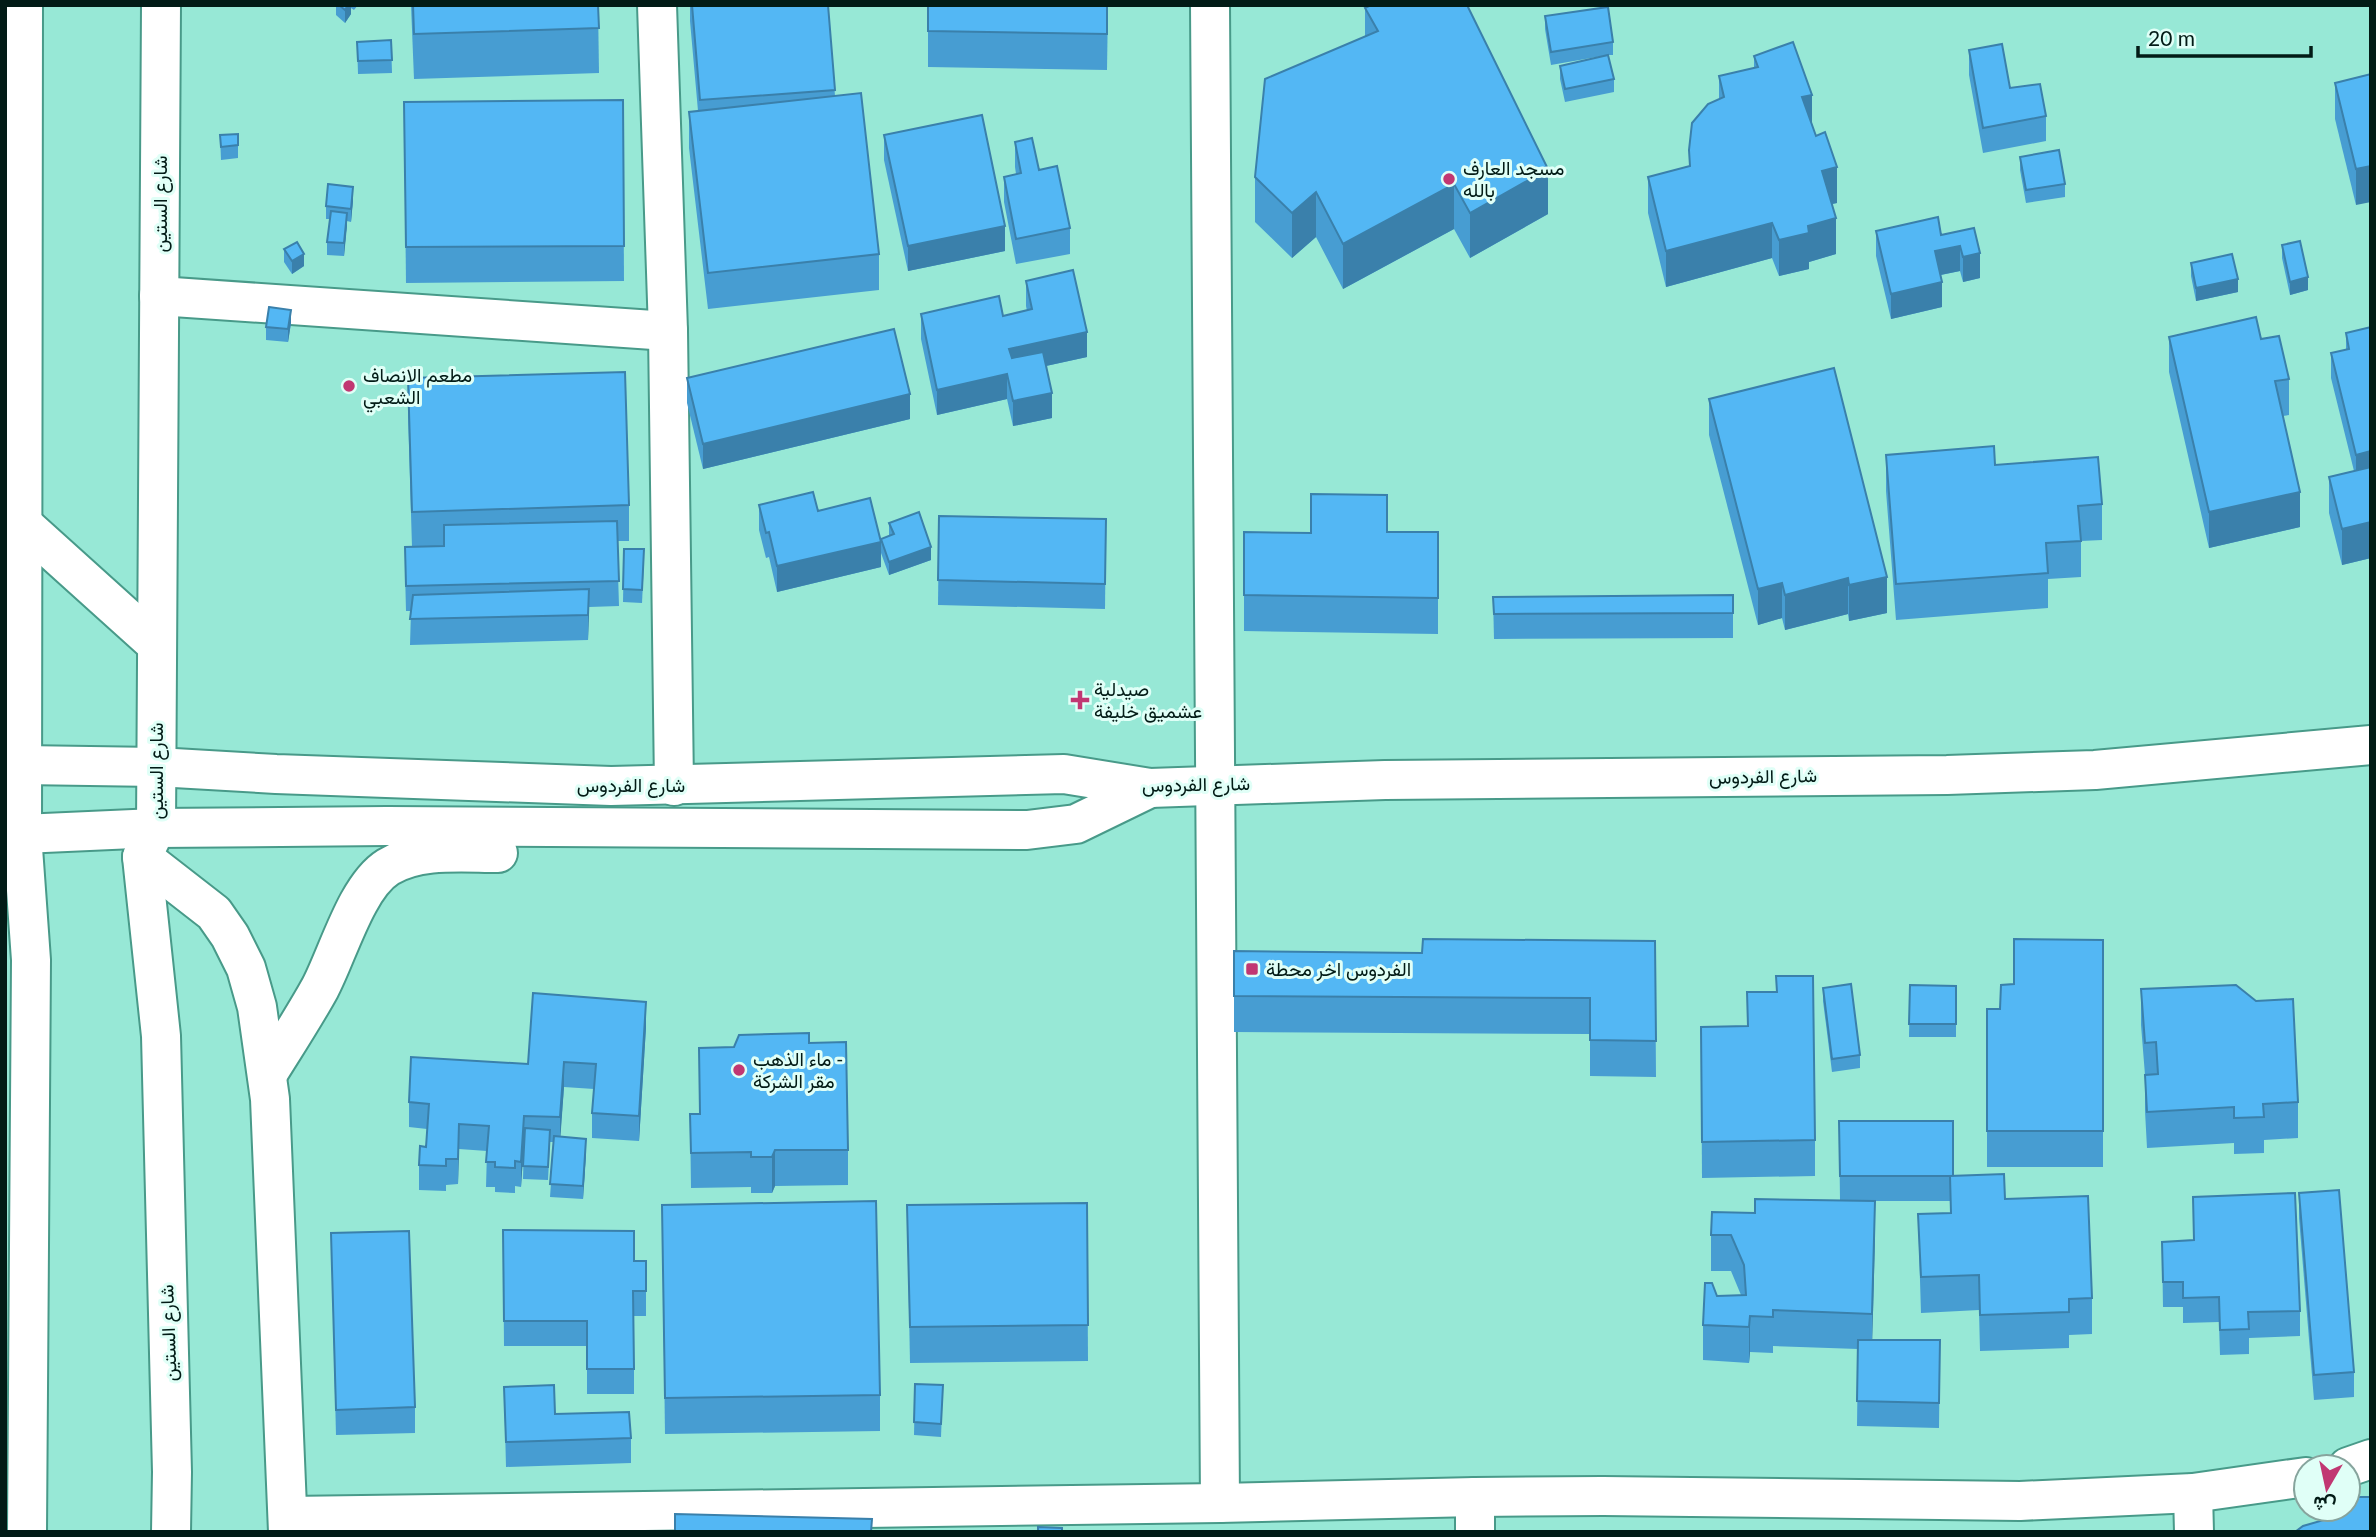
<svg xmlns="http://www.w3.org/2000/svg" width="2376" height="1537" viewBox="0 0 2376 1537" font-family="Lato,Vazirmatn,sans-serif">
  <style>
    .lines { fill: none; stroke-linecap: round; stroke-linejoin: round }
    .minor-casing { stroke: #489a89; stroke-width: 42 }
    .major-casing { stroke: #489a89; stroke-width: 42 }
    .minor { stroke: #fff; stroke-width: 38 }
    .major { stroke: #fff; stroke-width: 38 }
    .wall { fill: #479dd2 }
    .shaded-wall { fill: #3a80ab }
    .building { fill: #53b7f4; stroke: #3a80ab; stroke-width: 2 }
    .poi-dot { fill: #c13772; stroke: #e0fff7; stroke-width: 2.5 }
    .labels { text-anchor: middle; stroke-width: 6; stroke-linejoin: round; paint-order: stroke }
    .poi-label { font-size: 19px; fill: #021b16; stroke: #e0fff7; text-anchor: start }
    .street-label { font-size: 19px; fill: #021b16; stroke: #e0fff7 }
  </style>
  <rect width="100%" height="100%" fill="#97e8d6"/>
  <g class="lines">
    <g class="minor-casing">
      <g id="minor">
        <polyline points="657,5 668,331 674,786"/>
        <polyline points="1210,5 1220,1503"/>
        <polyline points="159,296 668,331"/>
        <polyline points="5,508 157,645"/>
        <polyline points="22,765 157,767 276,774 611,786 1064,774 1150,788 1385,780 1947,775 2095,770 2371,745"/>
        <polyline points="22,834 156,828 387,826 1027,830 1076,824 1150,788"/>
        <polyline points="142,857 214,913 230,936 246,968 257,1007 270,1099 288,1532"/>
        <path d="M267,1075C285,1046 304,1017 320,988C338,954 356,887 388,867C419,848 462,853 498,853"/>
        <polyline points="2348,1467 2371,1459"/>
        <polyline points="2193,1493 2194,1532"/>
        <polyline points="1475,1497 1475,1532"/>
        <polyline points="288,1516 1220,1503 1475,1497 1603,1496 2020,1501 2193,1493 2306,1477"/>
      </g>
    </g>
    <g class="major-casing">
      <g id="major">
        <polyline points="23,5 22,834 31,960 27,1532"/>
        <polyline points="161,5 156,828 142,857 161,1036 172,1472 171,1532"/>
      </g>
    </g>
    <use href="#minor" class="minor"/>
    <use href="#major" class="major"/>
  </g>
  <g class="wall">
    <polygon points="336,5 358,5 354,10 351,8 351,14 345,23 336,15"/>
    <polygon points="411,5 598,5 599,73 414,79"/>
    <polygon points="690,5 828,5 835,96 879,254 879,290 708,309 689,148 689,112 698,111 690,21"/>
    <polygon points="928,5 1108,5 1107,70 928,67"/>
    <polygon points="1365,8 1548,214 1470,258 1454,229 1343,289 1316,237 1292,258 1255,222 1255,177 1365,37"/>
    <polygon points="1545,16 1613,42 1613,55 1608,55 1614,79 1614,92 1565,102 1560,79 1560,66 1608,55 1551,65 1545,29"/>
    <polygon points="391,40 392,73 358,74 357,42"/>
    <polygon points="1969,50 2010,88 2046,116 2046,141 1983,153 1969,75"/>
    <polygon points="1754,56 1812,125 1837,203 1832,204 1836,254 1809,262 1809,269 1779,276 1772,258 1666,287 1648,213 1648,177 1689,166 1689,150 1719,99 1719,76 1754,68"/>
    <polygon points="2371,74 2356,205 2335,119 2335,83"/>
    <polygon points="623,100 624,281 406,283 404,102"/>
    <polygon points="238,134 238,158 221,160 220,135"/>
    <polygon points="884,135 1005,251 908,271 884,160"/>
    <polygon points="1015,142 1039,170 1070,228 1070,254 1016,264 1004,202 1004,177 1016,174 1015,167"/>
    <polygon points="2020,157 2065,184 2065,197 2026,203 2020,170"/>
    <polygon points="353,200 351,222 347,221 344,256 327,255 327,242 330,219 326,219 326,206"/>
    <polygon points="1974,228 1980,278 1963,282 1960,271 1941,275 1942,307 1891,319 1876,256 1876,231 1941,235"/>
    <polygon points="2282,245 2308,290 2290,295 2282,258"/>
    <polygon points="284,249 304,266 292,274 284,262"/>
    <polygon points="2191,263 2238,292 2196,301 2191,276"/>
    <polygon points="1026,281 1087,357 1046,366 1052,418 1013,426 1007,399 937,415 921,339 921,314 1003,316 1027,311 1026,306"/>
    <polygon points="291,323 288,342 266,340 266,327"/>
    <polygon points="2371,327 2371,558 2342,565 2329,513 2329,477 2354,471 2331,378 2331,353 2346,350 2346,333"/>
    <polygon points="2169,337 2261,339 2289,379 2289,415 2283,416 2300,527 2209,548 2169,372"/>
    <polygon points="408,378 629,505 629,541 617,541 619,606 589,607 588,640 410,645 411,611 406,611 405,572 405,547 412,547 408,414"/>
    <polygon points="687,378 910,419 703,469 687,403"/>
    <polygon points="1709,399 1887,613 1849,621 1848,614 1785,630 1782,618 1758,625 1709,435"/>
    <polygon points="1886,455 1995,465 2102,504 2102,540 2081,541 2081,577 2048,579 2048,608 1896,620 1886,491"/>
    <polygon points="759,505 818,511 881,541 889,536 889,523 931,560 889,575 881,553 881,567 777,592 769,557 766,558 759,530"/>
    <polygon points="939,516 1106,519 1105,609 938,605"/>
    <polygon points="1244,532 1311,533 1438,532 1438,634 1244,631"/>
    <polygon points="624,549 644,562 642,603 623,602"/>
    <polygon points="1733,595 1733,638 1494,639 1493,597"/>
    <polygon points="2103,940 2103,1167 1987,1167 1987,1009 2000,1009 2014,984"/>
    <polygon points="1655,941 1656,1077 1590,1076 1590,1034 1234,1032 1234,996 1422,953"/>
    <polygon points="1910,985 1956,986 1956,1037 1909,1037"/>
    <polygon points="1823,988 1860,1055 1860,1068 1832,1072 1823,1001"/>
    <polygon points="2141,989 2298,1102 2298,1138 2264,1140 2264,1153 2234,1154 2234,1143 2147,1148 2145,1111 2145,1075 2141,1025"/>
    <polygon points="646,1027 639,1141 592,1138 592,1113 594,1089 564,1087 560,1137 586,1152 583,1199 550,1197 554,1142 550,1142 548,1180 523,1179 524,1141 521,1187 515,1186 515,1193 495,1192 495,1187 486,1187 487,1151 459,1149 458,1184 446,1185 446,1191 419,1190 419,1165 426,1147 427,1129 409,1127 409,1102"/>
    <polygon points="1701,1027 1815,1140 1815,1176 1702,1178"/>
    <polygon points="809,1043 848,1150 848,1185 775,1186 772,1193 751,1193 751,1187 691,1188 690,1114 700,1114 734,1047"/>
    <polygon points="1839,1121 2005,1199 2092,1298 2092,1334 2069,1335 2069,1348 1980,1351 1979,1310 1921,1313 1918,1214 1950,1213 1950,1201 1875,1201 1872,1340 1940,1340 1939,1428 1857,1426 1858,1349 1773,1346 1773,1353 1750,1352 1749,1363 1703,1360 1703,1325 1717,1296 1741,1295 1731,1271 1711,1271 1711,1235 1755,1213 1840,1200"/>
    <polygon points="2299,1193 2354,1372 2354,1397 2314,1400 2299,1218"/>
    <polygon points="2193,1197 2300,1311 2300,1336 2249,1338 2249,1354 2220,1355 2219,1322 2183,1323 2183,1307 2163,1307 2162,1242 2193,1240"/>
    <polygon points="1087,1203 1088,1361 910,1363 907,1205"/>
    <polygon points="662,1205 880,1395 880,1431 665,1434"/>
    <polygon points="503,1230 634,1261 646,1261 646,1316 634,1316 634,1394 587,1394 587,1346 504,1346"/>
    <polygon points="331,1233 415,1407 415,1433 336,1435"/>
    <polygon points="915,1384 943,1385 941,1437 914,1435"/>
    <polygon points="504,1387 555,1414 631,1438 631,1463 506,1467"/>
  </g>
  <g class="shaded-wall">
    <polygon points="348,5 351,5 351,14 345,23 345,10"/>
    <polygon points="1812,95 1812,130 1802,97"/>
    <polygon points="2371,166 2371,202 2356,205 2356,169"/>
    <polygon points="1837,167 1837,203 1822,206 1822,171"/>
    <polygon points="1548,169 1548,214 1470,258 1470,213"/>
    <polygon points="1454,184 1454,229 1343,289 1343,244"/>
    <polygon points="353,187 353,200 351,222 351,209"/>
    <polygon points="1316,192 1316,237 1292,258 1292,213"/>
    <polygon points="347,213 347,226 344,256 344,243"/>
    <polygon points="1836,218 1836,254 1809,262 1809,269 1779,276 1779,240 1808,226"/>
    <polygon points="1772,223 1772,258 1666,287 1666,251"/>
    <polygon points="1005,226 1005,251 908,271 908,246"/>
    <polygon points="1960,246 1960,271 1935,276 1935,251"/>
    <polygon points="1980,253 1980,278 1963,282 1963,257"/>
    <polygon points="304,254 304,266 292,274 292,261"/>
    <polygon points="2308,277 2308,290 2290,295 2290,282"/>
    <polygon points="2238,279 2238,292 2196,301 2196,288"/>
    <polygon points="1942,282 1942,307 1891,319 1891,294"/>
    <polygon points="291,310 291,323 288,342 288,329"/>
    <polygon points="1087,332 1087,357 1009,374 1009,349"/>
    <polygon points="1007,374 1007,399 937,415 937,390"/>
    <polygon points="1052,393 1052,418 1013,426 1013,401"/>
    <polygon points="910,394 910,419 703,469 703,444"/>
    <polygon points="2371,451 2371,476 2356,480 2356,455"/>
    <polygon points="2300,492 2300,527 2209,548 2209,512"/>
    <polygon points="2371,522 2371,558 2342,565 2342,529"/>
    <polygon points="881,542 881,567 777,592 777,566"/>
    <polygon points="931,547 931,560 889,575 889,562"/>
    <polygon points="1887,577 1887,613 1849,621 1849,585"/>
    <polygon points="1848,578 1848,614 1785,630 1785,595"/>
    <polygon points="1782,583 1782,618 1758,625 1758,589"/>
    <polygon points="589,589 589,614 588,640 588,615"/>
    <polygon points="646,1002 646,1027 639,1141 639,1116"/>
    <polygon points="564,1062 564,1087 560,1143 560,1117"/>
    <polygon points="524,1116 524,1141 521,1187 521,1162"/>
    <polygon points="459,1124 459,1149 458,1184 458,1159"/>
    <polygon points="586,1139 586,1152 583,1199 583,1186"/>
    <polygon points="775,1150 775,1186 772,1193 772,1157"/>
    <polygon points="1875,1201 1875,1237 1872,1349 1872,1314"/>
    <polygon points="1750,1316 1750,1352 1749,1363 1749,1327"/>
  </g>
  <g class="building">
    <polygon points="339,5 348,5 345,10"/>
    <polygon points="413,5 598,5 599,28 414,34"/>
    <polygon points="692,5 828,5 835,90 700,100"/>
    <polygon points="928,5 1107,5 1107,34 928,31"/>
    <polygon points="1371,5 1467,5 1548,169 1470,213 1454,184 1343,244 1316,192 1292,213 1255,177 1265,79 1378,31 1365,8"/>
    <polygon points="1608,7 1613,42 1551,52 1545,16"/>
    <polygon points="391,40 392,60 358,61 357,42"/>
    <polygon points="1793,42 1812,95 1802,97 1816,136 1825,132 1837,167 1822,171 1836,218 1808,226 1809,233 1779,240 1772,223 1666,251 1648,177 1690,166 1689,150 1692,123 1708,104 1724,97 1719,76 1758,67 1754,56"/>
    <polygon points="2002,44 2010,88 2040,84 2046,116 1983,128 1969,50"/>
    <polygon points="1608,55 1614,79 1565,89 1560,66"/>
    <polygon points="2371,74 2371,166 2356,169 2335,83"/>
    <polygon points="861,93 879,254 708,273 689,112"/>
    <polygon points="623,100 624,246 406,247 404,102"/>
    <polygon points="982,115 1005,226 908,246 884,135"/>
    <polygon points="238,134 238,145 221,147 220,135"/>
    <polygon points="1032,138 1039,170 1057,166 1070,228 1016,239 1004,177 1021,173 1015,142"/>
    <polygon points="2059,150 2065,184 2026,190 2020,157"/>
    <polygon points="328,184 353,187 351,209 326,206"/>
    <polygon points="331,211 347,213 344,243 327,242"/>
    <polygon points="1938,217 1941,235 1974,228 1980,253 1963,257 1960,246 1935,251 1942,282 1891,294 1876,231"/>
    <polygon points="2300,241 2308,277 2290,282 2282,245"/>
    <polygon points="297,242 304,254 292,261 284,249"/>
    <polygon points="2232,254 2238,279 2196,288 2191,263"/>
    <polygon points="1073,270 1087,332 1009,349 1012,358 1043,352 1052,393 1013,401 1007,374 937,390 921,314 999,296 1003,316 1032,309 1026,281"/>
    <polygon points="269,307 291,310 288,329 266,327"/>
    <polygon points="2256,317 2261,339 2279,336 2289,379 2275,381 2300,492 2209,512 2169,337"/>
    <polygon points="2371,327 2371,451 2356,455 2331,353 2349,349 2346,333"/>
    <polygon points="894,329 910,394 703,444 687,378"/>
    <polygon points="1834,368 1887,577 1849,585 1848,578 1785,595 1782,583 1758,589 1709,399"/>
    <polygon points="625,372 629,505 412,512 408,378"/>
    <polygon points="1994,446 1995,465 2098,457 2102,504 2078,506 2081,541 2046,543 2048,573 1896,584 1886,455"/>
    <polygon points="2371,467 2371,522 2342,529 2329,477"/>
    <polygon points="813,492 818,511 870,498 881,542 777,566 769,532 766,533 759,505"/>
    <polygon points="1311,494 1387,495 1387,532 1438,532 1438,598 1244,595 1244,532 1311,533"/>
    <polygon points="919,512 931,547 889,562 881,539 894,534 889,523"/>
    <polygon points="939,516 1106,519 1105,584 938,580"/>
    <polygon points="617,521 619,581 406,586 405,547 444,546 444,525"/>
    <polygon points="624,549 644,549 642,590 623,589"/>
    <polygon points="589,589 588,615 410,619 413,595"/>
    <polygon points="1733,595 1733,613 1494,614 1493,597"/>
    <polygon points="1423,939 1655,941 1656,1041 1590,1040 1590,998 1234,996 1234,951 1422,953"/>
    <polygon points="2014,939 2103,940 2103,1131 1987,1131 1987,1009 2000,1009 2001,985 2014,984"/>
    <polygon points="1776,976 1813,976 1815,1140 1702,1142 1701,1027 1748,1026 1747,992 1777,992"/>
    <polygon points="1851,984 1860,1055 1832,1059 1823,988"/>
    <polygon points="1910,985 1956,986 1956,1024 1909,1024"/>
    <polygon points="2236,985 2256,1001 2293,999 2298,1102 2263,1104 2264,1117 2234,1118 2234,1107 2147,1112 2145,1075 2158,1074 2156,1042 2145,1043 2141,989"/>
    <polygon points="533,993 646,1002 639,1116 592,1113 596,1064 564,1062 560,1117 524,1116 521,1162 515,1161 515,1168 495,1167 495,1162 486,1162 489,1126 459,1124 458,1159 446,1159 446,1166 419,1165 420,1146 426,1147 429,1104 409,1102 411,1057 528,1064"/>
    <polygon points="809,1033 809,1043 846,1042 848,1150 775,1150 772,1157 751,1157 751,1152 691,1153 690,1114 700,1114 699,1048 734,1047 739,1035"/>
    <polygon points="1839,1121 1953,1121 1953,1176 1840,1176"/>
    <polygon points="525,1128 550,1130 548,1167 523,1166"/>
    <polygon points="554,1136 586,1139 583,1186 550,1184"/>
    <polygon points="2004,1174 2005,1199 2088,1196 2092,1298 2069,1299 2069,1312 1980,1315 1979,1275 1921,1277 1918,1214 1951,1213 1950,1176"/>
    <polygon points="2339,1190 2354,1372 2314,1375 2299,1193"/>
    <polygon points="2295,1193 2300,1311 2248,1312 2249,1329 2220,1330 2219,1297 2183,1298 2183,1282 2163,1282 2162,1242 2194,1240 2193,1197"/>
    <polygon points="1755,1199 1875,1201 1872,1314 1773,1310 1773,1317 1750,1316 1749,1327 1703,1325 1705,1283 1712,1283 1717,1296 1746,1295 1744,1265 1731,1235 1711,1235 1712,1212 1755,1213"/>
    <polygon points="876,1201 880,1395 665,1398 662,1205"/>
    <polygon points="1087,1203 1088,1325 910,1327 907,1205"/>
    <polygon points="503,1230 634,1231 634,1261 646,1261 646,1291 633,1291 634,1369 587,1369 587,1321 504,1321"/>
    <polygon points="409,1231 415,1407 336,1410 331,1233"/>
    <polygon points="1858,1340 1940,1340 1939,1403 1857,1401"/>
    <polygon points="915,1384 943,1385 941,1424 914,1422"/>
    <polygon points="554,1385 555,1414 629,1412 631,1438 506,1442 504,1387"/>
    <polygon points="2348,1497 2371,1497 2371,1532 2295,1532 2303,1526 2324,1520 2331,1509 2348,1509"/>
    <polygon points="675,1514 872,1519 871,1532 675,1532"/>
    <polygon points="1038,1527 1062,1528 1062,1532 1038,1532"/>
  </g>
  <g class="poi-dot">
    <circle cx="1449" cy="179" r="7"/>
    <circle cx="349" cy="386" r="7"/>
    <path d="M1076.5 689.5h7v7h7v7h-7v7h-7v-7h-7v-7h7z"/>
    <rect x="1245" y="962" width="14" height="14" rx="3.5"/>
    <circle cx="739" cy="1070" r="7"/>
  </g>
  <g class="labels">
    <g class="poi-label">
      <text x="1463" y="175">مسجد العارف<tspan x="1463" dy="22">بالله</tspan></text>
      <text x="363" y="382">مطعم الانصاف<tspan x="363" dy="22">الشعبي</tspan></text>
      <text x="1094" y="696">صيدلية<tspan x="1094" dy="22">عشميق خليفة</tspan></text>
      <text x="1266" y="976">الفردوس اخر محطة</text>
      <text x="753" y="1066">ماء الذهب -<tspan x="753" dy="22">مقر الشركة</tspan></text>
    </g>
    <g class="street-label">
      <text transform="translate(160 204) rotate(-90)" y="7">شارع الستين</text>
      <text transform="translate(156 771) rotate(-90)" y="7">شارع الستين</text>
      <text transform="translate(1763 776) rotate(-1)" y="7">شارع الفردوس</text>
      <text transform="translate(1196 784) rotate(-1)" y="7">شارع الفردوس</text>
      <text x="631" y="792">شارع الفردوس</text>
      <text transform="translate(168 1333) rotate(-92)" y="7">شارع الستين</text>
    </g>
  </g>
  <rect width="2376" height="1537" fill="none" stroke="#021b16" stroke-width="14"/>
  <g transform="translate(2327 1488) rotate(189)"><circle r="33" fill="#e0fff7" stroke="#87a49d" stroke-width="2"/>
  <path d="M0-5L12 26L0 18L-12 26Z" fill="#c13772"/>
  <text y="-10" font-size="19" font-weight="bold" text-anchor="middle" fill="#021b16">ش</text>
  </g>
  <path d="M2138 46v10h173v-10" fill="none" stroke="#021b16" stroke-width="3.5"/>
  <text x="2148" y="46" font-size="21" fill="#021b16" stroke="#e0fff7" stroke-width="5" paint-order="stroke">20 m</text>
</svg>
